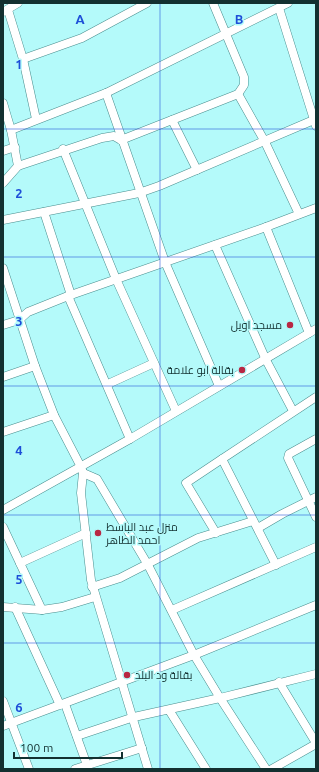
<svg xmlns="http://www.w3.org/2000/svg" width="319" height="772" viewBox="0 0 319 772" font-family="Ubuntu,Cairo,sans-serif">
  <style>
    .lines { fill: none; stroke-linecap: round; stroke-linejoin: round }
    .minor-casing { stroke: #498e8e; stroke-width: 9 }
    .minor { stroke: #fff; stroke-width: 8 }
    .grid { fill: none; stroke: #1d4ed8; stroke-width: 1; stroke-opacity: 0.55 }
    .poi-dot { fill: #b82743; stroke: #b4fafa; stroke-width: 1.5 }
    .labels { text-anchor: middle; stroke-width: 3; stroke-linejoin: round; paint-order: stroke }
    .poi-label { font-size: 11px; fill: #133030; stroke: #b4fafa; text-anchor: end }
    .grid-label { font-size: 13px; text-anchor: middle; font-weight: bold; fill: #1d4ed8; stroke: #b4fafa; stroke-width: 3; stroke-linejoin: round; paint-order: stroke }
  </style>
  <rect width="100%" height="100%" fill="#b4fafa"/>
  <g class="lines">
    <g class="minor-casing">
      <g id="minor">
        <polyline points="279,8 316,126"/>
        <polyline points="8,10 23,59 36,119"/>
        <polyline points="3,12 18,3"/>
        <polyline points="23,59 82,38 147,3"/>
        <polyline points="106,93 165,262 219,386"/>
        <polyline points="238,94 265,142 299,214"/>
        <polyline points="3,103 11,130 18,166 3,183"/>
        <polyline points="172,120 197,170"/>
        <polyline points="11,130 106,93 288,3"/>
        <polyline points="121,140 238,94 244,85 244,77 213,3"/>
        <polyline points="63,149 116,279 176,411"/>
        <polyline points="3,151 15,147"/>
        <polyline points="18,166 102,138 114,136 121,140"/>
        <polyline points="44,212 71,295"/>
        <polyline points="3,220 139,193 159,186 316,119"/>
        <polyline points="266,227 309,333"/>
        <polyline points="215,245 266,360 293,411"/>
        <polyline points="3,268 35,366 54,415 81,467 83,473 81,493 91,580 148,769"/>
        <polyline points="68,296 130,439"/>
        <polyline points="3,325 19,320 28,312 68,296 266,227 316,208"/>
        <polyline points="3,377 35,366"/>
        <polyline points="108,384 154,363"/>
        <polyline points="3,432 54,415"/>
        <polyline points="316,439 289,454 288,458 316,517"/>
        <polyline points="83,473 97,479 148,565 194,655 220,698 266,769"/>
        <polyline points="3,510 130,439 316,329"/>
        <polyline points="3,527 42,610 62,607 95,597"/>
        <polyline points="258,528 282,514 316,497"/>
        <polyline points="216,533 186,483 222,459"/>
        <polyline points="20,563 86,533"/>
        <polyline points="276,565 222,459 316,397"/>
        <polyline points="92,587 120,578 198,538 253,521"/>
        <polyline points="3,607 42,610"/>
        <polyline points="15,607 60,705"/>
        <polyline points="172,610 316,547"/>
        <polyline points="279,682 316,743"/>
        <polyline points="3,701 29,769"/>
        <polyline points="65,704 87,765"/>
        <polyline points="169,710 206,769"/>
        <polyline points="3,726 194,655 316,605"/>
        <polyline points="77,736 134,717 220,698 316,674"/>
        <polyline points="75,769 142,748"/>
        <polyline points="272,769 316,744"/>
      </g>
    </g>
    <use href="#minor" class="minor"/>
  </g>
  <path class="grid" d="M160,3V769M3,129H316M3,257H316M3,386H316M3,515H316M3,643H316"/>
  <g class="poi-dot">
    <circle cx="290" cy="325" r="4"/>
    <circle cx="242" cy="370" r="4"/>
    <circle cx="98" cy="533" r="4"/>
    <circle cx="127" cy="675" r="4"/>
  </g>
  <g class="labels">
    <g class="poi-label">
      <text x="282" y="329">مسجد اويل</text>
      <text x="234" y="374">بقالة ابو علامة</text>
      <text x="106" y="531" text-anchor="start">منزل عبد الباسط<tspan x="106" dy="13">احمد الطاهر</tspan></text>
      <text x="135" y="679" text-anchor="start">بقالة ود البلد</text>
    </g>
  </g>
  <g class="grid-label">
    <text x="80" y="24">A</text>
    <text x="239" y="24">B</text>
    <text x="19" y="69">1</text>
    <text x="19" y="198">2</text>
    <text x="19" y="326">3</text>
    <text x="19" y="455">4</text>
    <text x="19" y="584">5</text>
    <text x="19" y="712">6</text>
  </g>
  <rect width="319" height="772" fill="none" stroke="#133030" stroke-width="8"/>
  <path d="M14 752v6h108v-6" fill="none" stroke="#133030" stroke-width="2"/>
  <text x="20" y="752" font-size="12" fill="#133030" stroke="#b4fafa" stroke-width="3" paint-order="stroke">100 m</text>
</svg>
